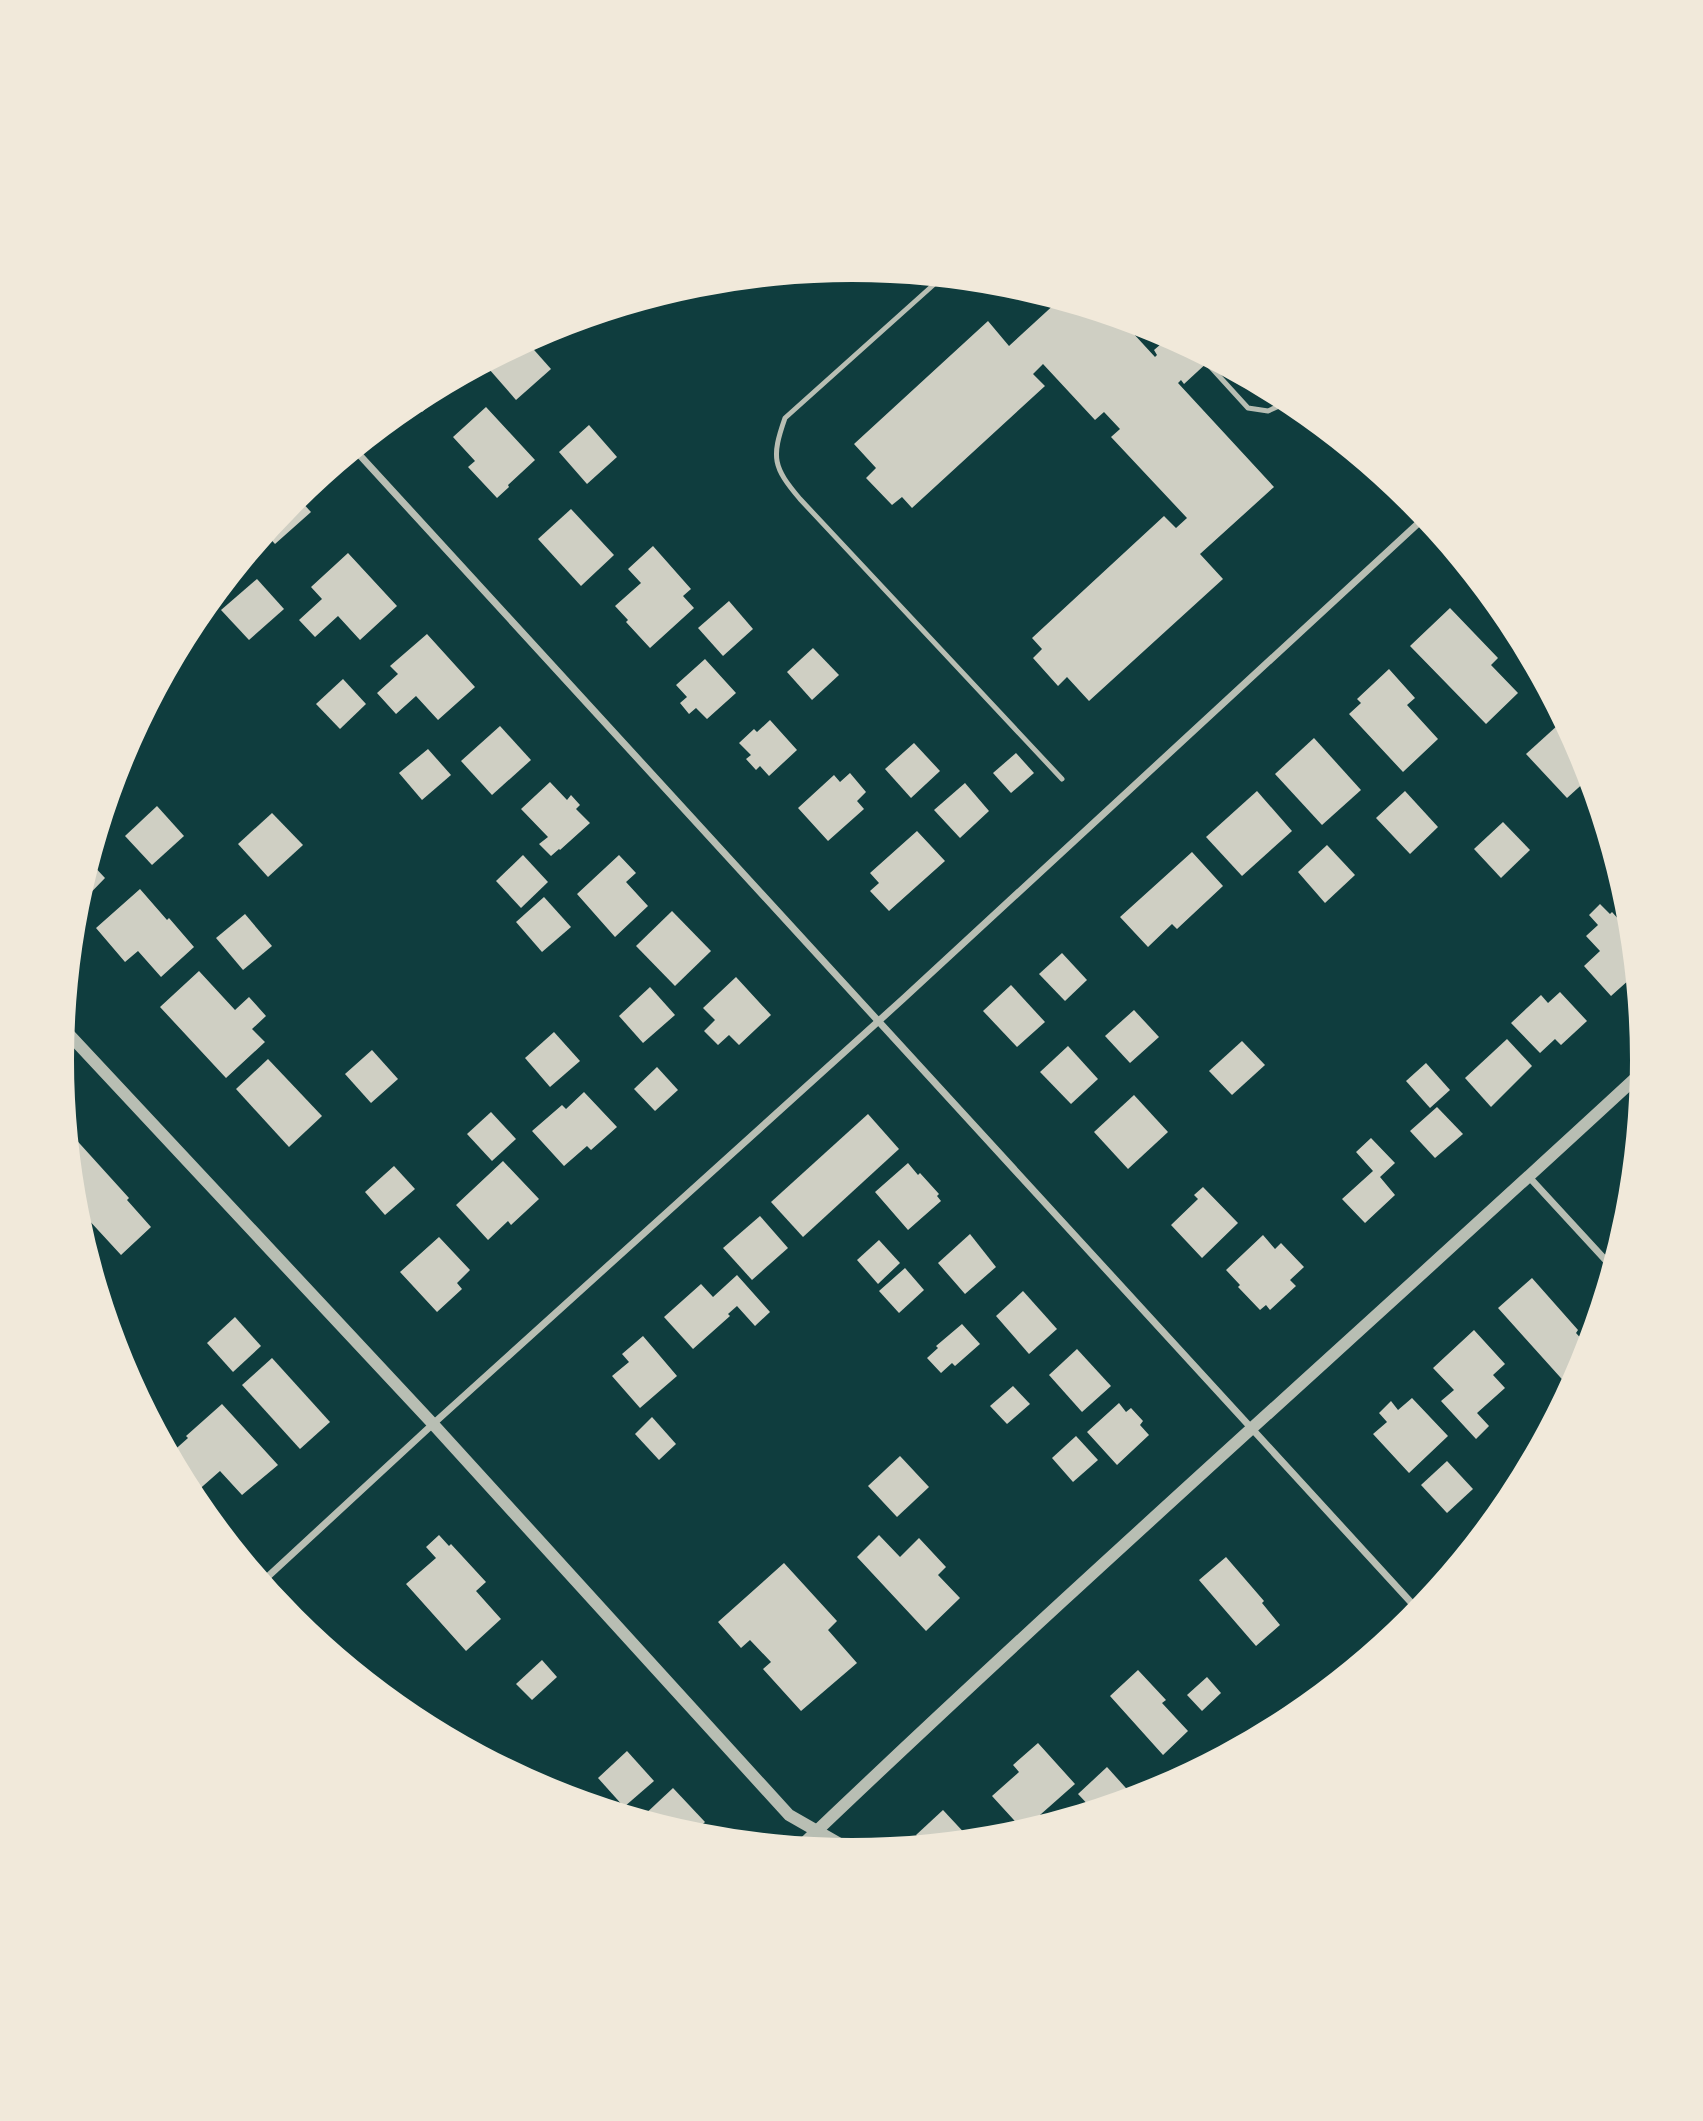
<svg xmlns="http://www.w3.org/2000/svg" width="1703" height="2121" viewBox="0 0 1703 2121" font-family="Bitter,serif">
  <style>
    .building { fill: #cfcfc3 }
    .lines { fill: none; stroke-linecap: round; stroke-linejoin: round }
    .service { stroke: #b8beb3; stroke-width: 5 }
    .minor { stroke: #b8beb3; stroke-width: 7 }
    .tertiary { stroke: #b8beb3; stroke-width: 12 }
  </style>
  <rect width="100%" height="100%" fill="#0f3d3e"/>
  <g class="building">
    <polygon points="1058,301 1121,320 1155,357 1157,355 1154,350 1168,338 1210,360 1184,384 1181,380 1178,383 1274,487 1200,554 1223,579 1089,701 1067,677 1058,686 1033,658 1042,649 1032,638 1164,516 1176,528 1187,518 1111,437 1120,429 1104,412 1095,420 1043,364 1033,374 1045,386 912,508 902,497 892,505 866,478 876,468 854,444 988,321 1009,346"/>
    <polygon points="527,342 551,369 516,400 489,369 509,352"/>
    <polygon points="453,382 422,412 414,403"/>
    <polygon points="486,407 535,460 508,485 509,487 497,498 468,467 475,461 453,437"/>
    <polygon points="589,425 617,457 587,484 559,452"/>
    <polygon points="298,498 311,512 275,544 266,534"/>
    <polygon points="571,509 614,555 581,586 538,539"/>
    <polygon points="653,546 691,589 683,596 694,608 650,648 626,622 628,620 615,606 641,583 628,569"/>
    <polygon points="348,553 397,606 360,640 338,616 315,637 299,620 322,599 311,587"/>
    <polygon points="257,579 284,609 249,640 221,610"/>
    <polygon points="729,601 753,629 723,656 698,628"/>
    <polygon points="1450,608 1498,658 1491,665 1518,693 1486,724 1410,646"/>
    <polygon points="427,634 475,687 438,720 416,696 396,714 377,693 398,674 390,666"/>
    <polygon points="813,648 839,675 812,700 787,672"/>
    <polygon points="705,659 736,693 707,719 696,708 689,714 680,703 687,697 676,685"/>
    <polygon points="1389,669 1415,698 1407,705 1438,739 1403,772 1349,714 1361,703 1357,699"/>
    <polygon points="343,679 366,704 340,729 316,704"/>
    <polygon points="770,720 797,750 769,776 760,766 756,770 746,759 751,755 739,743 754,729 757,732"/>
    <polygon points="1558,725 1571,738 1582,758 1588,779 1567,798 1526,754"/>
    <polygon points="500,726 531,760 492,795 461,761"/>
    <polygon points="1314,738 1361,790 1322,825 1275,774"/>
    <polygon points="914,743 940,771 911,798 885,769"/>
    <polygon points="428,749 451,775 422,800 399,773"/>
    <polygon points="1016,753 1034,773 1011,793 993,773"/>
    <polygon points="850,773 866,792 857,801 864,809 828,841 798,808 834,775 840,782"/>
    <polygon points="550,782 567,800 571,795 580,805 576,809 590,823 560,850 559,849 551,856 539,844 548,837 521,809"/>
    <polygon points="965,783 989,811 960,838 934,810"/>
    <polygon points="1257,791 1292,831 1242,876 1206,837"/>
    <polygon points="1405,791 1438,827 1410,854 1376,818"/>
    <polygon points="157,806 184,836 152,865 125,836"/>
    <polygon points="272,813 303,845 268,877 238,844"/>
    <polygon points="1503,822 1530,850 1501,878 1474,849"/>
    <polygon points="917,831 945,861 889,911 870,891 879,883 870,873"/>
    <polygon points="1327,845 1355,875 1325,903 1298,872"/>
    <polygon points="1192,852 1223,886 1177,929 1172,924 1148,947 1120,917"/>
    <polygon points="523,855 548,882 521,908 496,881"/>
    <polygon points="619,855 636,873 626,882 648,906 615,937 577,894"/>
    <polygon points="90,862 105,878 76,908 77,906"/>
    <polygon points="140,889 167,920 169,918 194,947 161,977 138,951 125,962 96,928"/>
    <polygon points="544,897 571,927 542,952 516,922"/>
    <polygon points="1600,904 1610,914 1612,912 1629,931 1632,965 1625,972 1630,979 1611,996 1584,966 1600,951 1586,936 1598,925 1589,915"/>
    <polygon points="672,911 711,951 675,986 636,946"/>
    <polygon points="245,914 272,946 243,970 216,938"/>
    <polygon points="1062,953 1087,980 1065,1001 1039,974"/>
    <polygon points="199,971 235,1010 249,997 266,1016 252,1029 265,1042 226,1078 160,1007"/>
    <polygon points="736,977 771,1015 739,1045 729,1035 718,1045 704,1031 715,1020 703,1008"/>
    <polygon points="1011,985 1045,1022 1017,1047 983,1011"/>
    <polygon points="650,987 675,1015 643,1043 619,1016"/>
    <polygon points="1560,992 1587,1021 1561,1045 1555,1039 1540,1053 1511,1023 1541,995 1548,1003"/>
    <polygon points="1134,1010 1159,1037 1130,1063 1105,1036"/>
    <polygon points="554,1032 580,1061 550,1087 525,1058"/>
    <polygon points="1507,1039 1532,1066 1491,1107 1465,1078"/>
    <polygon points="1242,1041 1265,1065 1232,1095 1209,1071"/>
    <polygon points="1068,1046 1098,1079 1071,1104 1040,1072"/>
    <polygon points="372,1050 398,1079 371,1103 345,1074"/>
    <polygon points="268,1059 322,1116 289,1147 236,1089"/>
    <polygon points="1426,1063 1450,1090 1430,1108 1406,1081"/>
    <polygon points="657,1067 678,1090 655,1111 634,1089"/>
    <polygon points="584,1092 617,1127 591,1150 587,1146 564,1166 532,1131 562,1105 566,1109"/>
    <polygon points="1134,1095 1168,1132 1128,1169 1094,1132"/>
    <polygon points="1437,1107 1463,1134 1435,1158 1410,1131"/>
    <polygon points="491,1112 516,1139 492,1161 467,1134"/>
    <polygon points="868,1114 899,1149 803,1237 771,1202"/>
    <polygon points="71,1134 129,1198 127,1200 151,1227 121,1255 75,1205 69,1137"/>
    <polygon points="1371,1138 1395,1163 1380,1177 1395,1195 1365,1223 1342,1199 1373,1171 1356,1152"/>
    <polygon points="503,1161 539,1199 511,1225 508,1221 488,1240 456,1205"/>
    <polygon points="908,1163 918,1175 920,1173 939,1194 937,1196 941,1201 908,1230 875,1192"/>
    <polygon points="394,1166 415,1189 385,1215 365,1192"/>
    <polygon points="1203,1187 1238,1223 1202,1258 1171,1225 1198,1199 1194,1195"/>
    <polygon points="760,1216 788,1248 752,1280 723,1248"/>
    <polygon points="970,1234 996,1267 965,1294 938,1263"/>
    <polygon points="1263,1235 1275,1249 1281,1243 1304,1267 1290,1280 1296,1286 1270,1310 1266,1305 1260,1310 1238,1287 1240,1285 1226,1270"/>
    <polygon points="439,1237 470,1270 457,1283 462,1289 437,1312 400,1272"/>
    <polygon points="879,1240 900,1263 878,1284 857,1260"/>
    <polygon points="905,1268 924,1290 899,1313 879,1291"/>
    <polygon points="737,1275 770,1312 755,1326 737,1306 728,1314 730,1316 693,1349 664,1317 701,1284 713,1297"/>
    <polygon points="1532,1278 1578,1330 1576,1333 1587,1345 1581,1363 1569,1387 1498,1308"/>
    <polygon points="1023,1291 1057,1329 1029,1354 996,1316"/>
    <polygon points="235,1317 261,1346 233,1372 207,1343"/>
    <polygon points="962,1324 980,1344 955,1366 952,1363 941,1373 927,1358 938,1348 936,1346"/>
    <polygon points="1474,1330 1505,1364 1493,1375 1505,1388 1477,1413 1489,1426 1476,1439 1441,1401 1454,1390 1433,1368"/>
    <polygon points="643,1336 677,1376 640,1408 612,1376 629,1362 622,1354"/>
    <polygon points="1077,1349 1111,1386 1082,1412 1049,1375"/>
    <polygon points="272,1358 330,1422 300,1449 242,1385"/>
    <polygon points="1013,1386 1030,1404 1007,1424 990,1406"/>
    <polygon points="1412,1398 1448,1436 1409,1473 1373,1434 1387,1422 1379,1413 1391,1401 1398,1410"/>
    <polygon points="1119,1403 1126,1412 1131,1408 1143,1421 1140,1425 1149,1435 1117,1465 1087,1432"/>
    <polygon points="222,1404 278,1465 242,1495 220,1471 195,1493 185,1482 170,1454 188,1438 186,1436"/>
    <polygon points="652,1417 676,1444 659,1460 635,1434"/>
    <polygon points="1076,1436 1098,1460 1073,1482 1052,1458"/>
    <polygon points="900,1456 929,1487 897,1517 868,1486"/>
    <polygon points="1447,1461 1473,1489 1447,1513 1421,1485"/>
    <polygon points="439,1535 449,1546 451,1544 486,1582 476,1591 501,1619 466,1651 406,1584 436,1558 426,1547"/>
    <polygon points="879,1535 900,1557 919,1538 946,1567 938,1575 960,1598 926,1631 857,1557"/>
    <polygon points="1226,1557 1264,1601 1262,1603 1280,1625 1256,1646 1199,1580"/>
    <polygon points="784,1563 837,1621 828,1630 857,1663 801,1711 763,1669 771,1662 750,1640 741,1648 718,1622"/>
    <polygon points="542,1660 557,1677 532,1700 516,1684"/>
    <polygon points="1138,1670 1166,1700 1162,1703 1188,1731 1163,1755 1110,1696"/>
    <polygon points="1207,1677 1221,1693 1202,1711 1187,1695"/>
    <polygon points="1038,1743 1075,1784 1023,1830 992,1796 1019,1772 1013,1765"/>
    <polygon points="627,1751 654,1781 624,1807 598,1778"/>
    <polygon points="1107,1767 1134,1797 1092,1809 1078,1794"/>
    <polygon points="673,1788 705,1822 692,1834 641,1818"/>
    <polygon points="943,1810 970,1839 925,1844 916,1835"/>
  </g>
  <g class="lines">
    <g class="service">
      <path d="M940,279L785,418C771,458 773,467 800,499L1062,779"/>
      <polyline points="1207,363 1248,408 1268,411 1288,402"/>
    </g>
    <g class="minor">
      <polyline points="355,450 1418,1610"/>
      <polyline points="1529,1177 1611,1266"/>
      <polyline points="262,1582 433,1424 903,999 1424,518"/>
    </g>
    <g class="tertiary">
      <polyline points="64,1029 433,1424 789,1815 852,1851"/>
      <path d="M801,1846C1076,1583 1361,1332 1640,1074"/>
    </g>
  </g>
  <path d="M0 0H1703V2121H0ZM74 1060a778 778 0 1 1 1556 0a778 778 0 1 1-1556 0Z" fill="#f1e9da" fill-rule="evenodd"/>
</svg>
